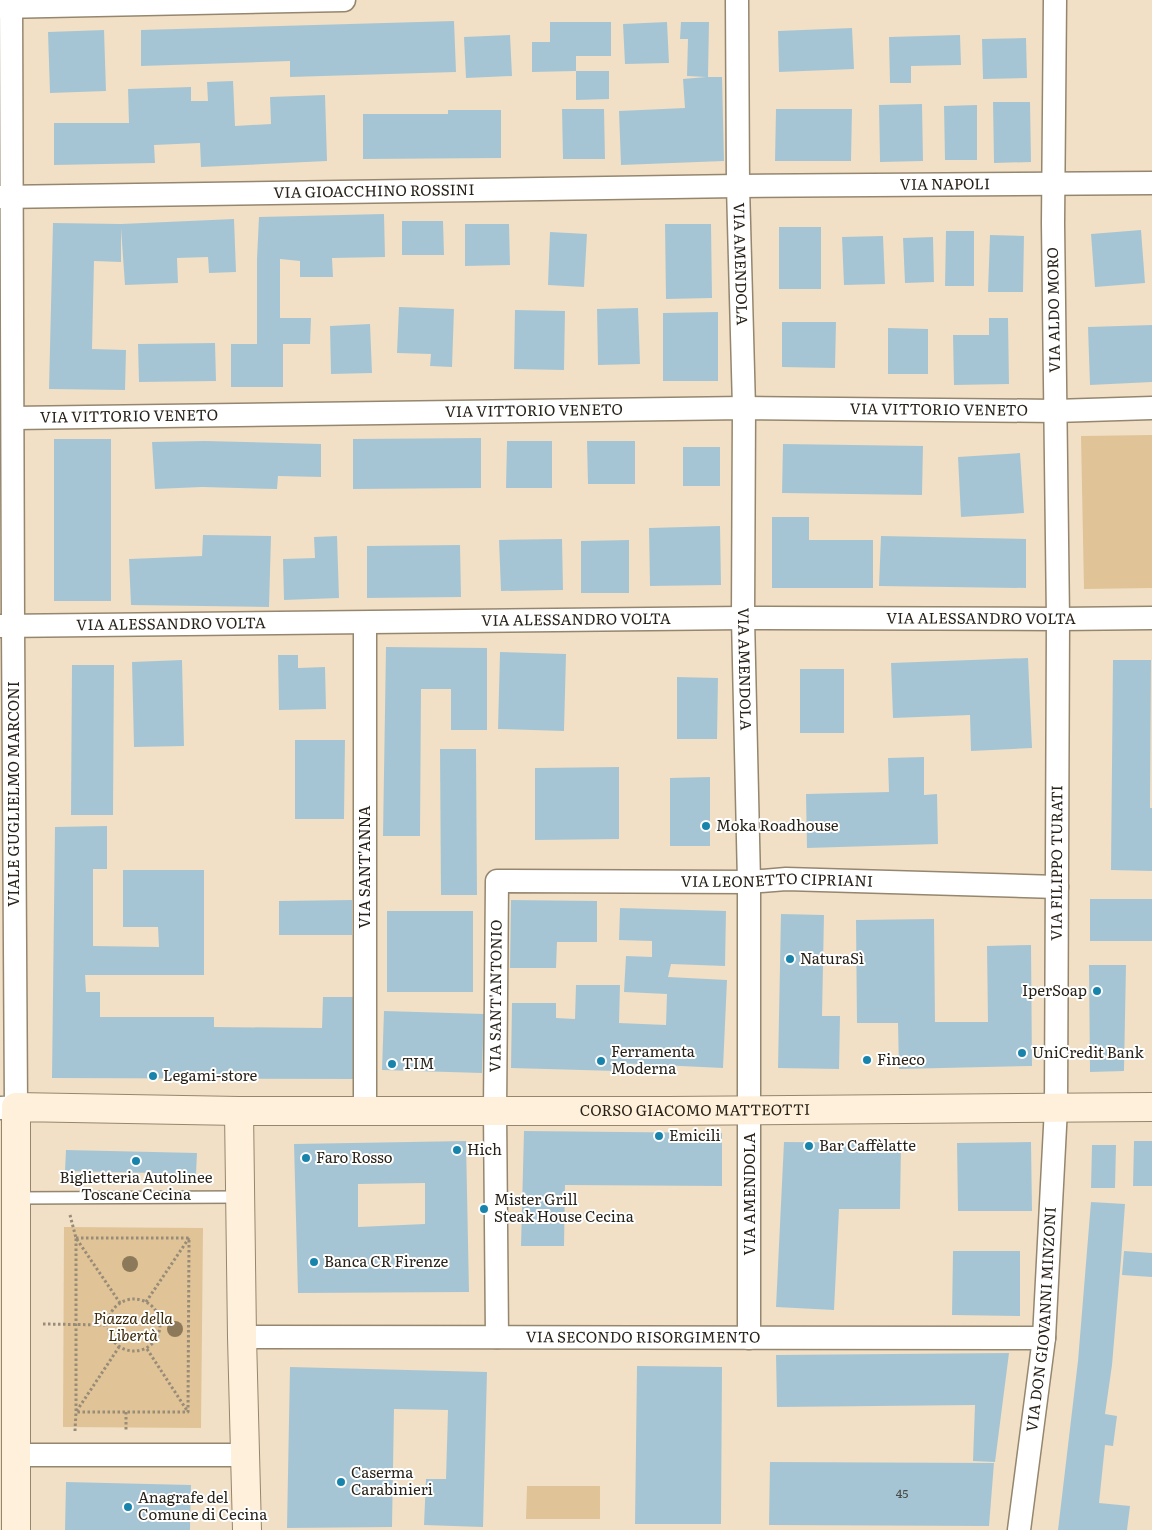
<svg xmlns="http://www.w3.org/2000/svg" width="1152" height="1530" viewBox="0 0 1152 1530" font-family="Literata,serif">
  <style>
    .green { fill: #e0c396 }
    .building { fill: #a6c5d4; fill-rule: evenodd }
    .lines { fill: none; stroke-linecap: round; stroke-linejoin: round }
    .lane-casing { stroke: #95866e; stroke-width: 14 }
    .street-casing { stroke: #95866e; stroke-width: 25 }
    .secondary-casing { stroke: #95866e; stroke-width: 30 }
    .path { stroke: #988c79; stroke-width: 3; stroke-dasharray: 2.5 2.5; stroke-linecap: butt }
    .lane { stroke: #fff; stroke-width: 11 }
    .street { stroke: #fff; stroke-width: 22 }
    .secondary { stroke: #fef0da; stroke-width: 28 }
    .tree { fill: #8c7959 }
    .poi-dot { fill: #1884ac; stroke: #fff; stroke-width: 2 }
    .labels { text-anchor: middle; stroke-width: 4; stroke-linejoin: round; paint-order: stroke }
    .number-label { font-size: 12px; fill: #484b47 }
    .street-label { font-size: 15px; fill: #282218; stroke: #fff }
    .poi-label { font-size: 15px; fill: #282218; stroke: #fff; text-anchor: start }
    .park-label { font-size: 15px; font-style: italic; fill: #392500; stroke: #fff }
  </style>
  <rect width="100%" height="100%" fill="#f1e0c6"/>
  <g class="green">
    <polygon points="1152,435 1152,588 1084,589 1081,436"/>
    <polygon points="64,1227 203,1228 201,1428 63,1427"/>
    <polygon points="527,1486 600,1486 600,1519 526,1519"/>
  </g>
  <g class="building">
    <polygon points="454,21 456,72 290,77 290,61 141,66 141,30"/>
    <polygon points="550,22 611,22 611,56 576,56 576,71 532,72 532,42 550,42"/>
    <polygon points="667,22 669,63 625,64 623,24"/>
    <polygon points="681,22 709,22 708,77 722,77 724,161 621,165 619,111 685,108 683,79 706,77 687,76 688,39 680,39"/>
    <polygon points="852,28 854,69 779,72 778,31"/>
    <polygon points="104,30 106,91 50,93 48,32"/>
    <polygon points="510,35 512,76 466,78 464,37"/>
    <polygon points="960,35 961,65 911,66 911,83 890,83 889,37"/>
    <polygon points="1026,38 1027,78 983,79 982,39"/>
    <polygon points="576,71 609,71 609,99 576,100"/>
    <polygon points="233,81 235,126 271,124 270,97 325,95 327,161 201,167 200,143 154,145 155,163 54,165 54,123 129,123 128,89 191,87 191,101 208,101 207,82"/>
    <polygon points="993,102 1030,102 1031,162 994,163"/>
    <polygon points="922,104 923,161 880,162 879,105"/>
    <polygon points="977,105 977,160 945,160 944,106"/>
    <polygon points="562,109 604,109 605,159 563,159"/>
    <polygon points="776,109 852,109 851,161 775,161"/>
    <polygon points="448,110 501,110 501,158 363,159 363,114 448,114"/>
    <polygon points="384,214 385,257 332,258 333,277 300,277 300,261 280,259 280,318 311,318 310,344 283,344 283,387 231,387 231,344 257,344 257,259 259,217"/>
    <polygon points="234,219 236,272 209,273 208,257 177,258 178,283 125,285 121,228 121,262 94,261 92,349 126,350 125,390 49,389 53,223 121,224"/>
    <polygon points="402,221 443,221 444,255 402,255"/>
    <polygon points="465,224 509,224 510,265 465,266"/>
    <polygon points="665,224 711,224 712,298 666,299"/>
    <rect x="779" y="227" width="42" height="62"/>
    <polygon points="1141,230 1145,283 1095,287 1091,234"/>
    <polygon points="946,231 974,231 974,286 945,286"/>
    <polygon points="550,232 587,234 584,287 548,285"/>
    <polygon points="990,235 1024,236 1023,292 988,292"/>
    <polygon points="883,236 885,284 844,285 842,237"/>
    <polygon points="933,237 934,282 905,283 903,238"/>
    <polygon points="399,307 454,309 452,367 430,366 431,354 397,353"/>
    <polygon points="638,308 640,364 598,365 597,309"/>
    <polygon points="515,310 565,311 564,370 514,369"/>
    <polygon points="718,312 718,381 663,381 663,313"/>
    <polygon points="989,318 1008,318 1009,384 954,385 953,335 989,335"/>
    <polygon points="782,322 836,322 835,368 782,367"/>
    <polygon points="370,324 372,373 331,374 330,326"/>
    <polygon points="1152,325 1152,382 1090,385 1088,327"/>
    <polygon points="888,328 928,329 928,374 888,374"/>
    <polygon points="215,343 216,381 139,382 138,344"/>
    <polygon points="481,438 481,488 353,489 353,439"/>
    <rect x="54" y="439" width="57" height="162"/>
    <polygon points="204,441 321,444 321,477 278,476 277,489 202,487 155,489 152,442"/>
    <polygon points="507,441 552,441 552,488 506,488"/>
    <polygon points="587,441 635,441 635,484 588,484"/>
    <polygon points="783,444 923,446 922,495 782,493"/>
    <rect x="683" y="447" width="37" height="39"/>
    <polygon points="1020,453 1024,513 961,517 958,457"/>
    <polygon points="772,517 809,517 809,540 873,540 873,588 772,588"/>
    <polygon points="720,526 721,585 650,586 649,528"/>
    <polygon points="203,535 271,536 269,607 131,605 129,559 202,556"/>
    <polygon points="337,536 339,598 284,600 283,559 315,558 314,537"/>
    <polygon points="881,536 1026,539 1026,588 879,586"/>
    <polygon points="562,539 563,590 501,591 499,540"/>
    <polygon points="629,540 629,593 581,593 581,541"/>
    <polygon points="460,545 461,597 367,598 367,546"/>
    <polygon points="386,647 487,648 487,730 451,730 451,689 421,689 420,836 383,836"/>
    <polygon points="500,652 566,654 564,731 498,729"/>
    <polygon points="278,655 298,655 298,668 325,667 326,709 279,710"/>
    <polygon points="1028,658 1032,748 971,751 970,715 893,718 891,663"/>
    <polygon points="182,660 184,746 134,747 132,662"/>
    <polygon points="1113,660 1151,660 1150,808 1152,808 1152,871 1111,870"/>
    <polygon points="72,665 114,665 113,815 71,815"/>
    <rect x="800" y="669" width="44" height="64"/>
    <polygon points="677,677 718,678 717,739 677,739"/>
    <polygon points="295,740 345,740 344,819 295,819"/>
    <polygon points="440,749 476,749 477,895 441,895"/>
    <polygon points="924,757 924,795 937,794 938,844 807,848 806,794 889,792 888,758"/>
    <polygon points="619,767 619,839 535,840 535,768"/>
    <polygon points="710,777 710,846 670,846 670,778"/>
    <polygon points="107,826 107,869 93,869 93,946 159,947 158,927 123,927 123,870 204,870 204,975 85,975 86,992 100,992 100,1017 214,1017 214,1027 322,1028 323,997 355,997 354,1079 52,1078 55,827"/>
    <rect x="1090" y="899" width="62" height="42"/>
    <polygon points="352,900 352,935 279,935 279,901"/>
    <polygon points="511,900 597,901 597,942 557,942 556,968 510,968"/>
    <polygon points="620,908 726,911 725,966 671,964 668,977 727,980 723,1068 617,1063 617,1071 511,1068 512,1003 556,1003 556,1018 575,1019 576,985 620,985 619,1023 666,1025 667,994 624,992 626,956 652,957 652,941 619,940"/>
    <rect x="387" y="911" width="86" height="81"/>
    <polygon points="781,914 824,915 822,1016 840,1016 839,1069 778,1068"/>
    <polygon points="934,919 935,1022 988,1022 987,946 1031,945 1032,1066 899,1069 898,1023 857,1023 856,920"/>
    <polygon points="1089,965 1126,965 1124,1071 1090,1072"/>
    <polygon points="384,1011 484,1014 482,1073 382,1070"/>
    <polygon points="524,1131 722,1133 722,1186 565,1185 564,1246 521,1246"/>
    <path d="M466,1141L469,1292L298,1293L294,1144ZM425,1183V1224L358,1227V1184Z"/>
    <polygon points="1134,1141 1152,1141 1152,1186 1133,1186"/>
    <polygon points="784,1142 901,1143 900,1209 839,1209 834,1310 776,1307"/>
    <polygon points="1031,1142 1032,1211 958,1211 957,1143"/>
    <polygon points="1092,1145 1116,1145 1115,1188 1091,1188"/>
    <polygon points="66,1150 197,1153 196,1174 65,1171"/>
    <polygon points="1091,1202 1125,1204 1121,1259 1112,1365 1105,1414 1117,1416 1113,1446 1105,1445 1099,1503 1130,1506 1127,1530 1058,1530 1078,1361"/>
    <polygon points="953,1251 1020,1251 1020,1316 952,1315"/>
    <polygon points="1124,1251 1152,1253 1152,1277 1122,1275"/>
    <polygon points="1009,1353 995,1462 973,1461 975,1405 777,1407 776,1355"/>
    <polygon points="637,1366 722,1367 721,1524 635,1524"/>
    <polygon points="290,1367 487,1372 483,1527 424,1525 426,1479 446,1479 448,1410 394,1409 392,1527 287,1528"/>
    <polygon points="770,1462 994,1463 989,1526 769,1525"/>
    <polygon points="66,1482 191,1485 190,1530 65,1530"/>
  </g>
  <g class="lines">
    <g class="lane-casing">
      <polyline id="lane" points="16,1198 240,1197"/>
    </g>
    <g class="street-casing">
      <g id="street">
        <path id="s1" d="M737,0L738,186L744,408L743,618L749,882V1338"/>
        <polyline points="0,7 344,0"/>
        <path id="s2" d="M0,197L738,186L1152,183"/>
        <path id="s3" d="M13,418L744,408L1055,411L1152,408"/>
        <polyline points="365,623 365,1111"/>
        <path id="s4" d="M0,626L743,618L1058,619L1152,618"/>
        <polyline points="0,1108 16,1107 13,626 11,0"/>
        <path id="s5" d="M242,1337L1044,1338"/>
        <path id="s6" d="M497,1337L495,1111L497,881L749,882L786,879L1057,887"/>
        <polyline points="16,1455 245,1455"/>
        <path id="s7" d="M1019,1530L1044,1338L1056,1108L1058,619L1053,223L1055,0"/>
      </g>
    </g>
    <g class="secondary-casing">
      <g id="secondary">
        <polyline points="239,1111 242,1337 247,1530"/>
        <path id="s8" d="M16,1530V1107L239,1111H668L1152,1107"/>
      </g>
    </g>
    <g class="path">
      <polyline points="70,1215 76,1238 120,1303"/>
      <polygon points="76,1238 189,1238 188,1412 76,1412"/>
      <circle cx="134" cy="1325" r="26"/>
      <polyline points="146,1302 189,1238"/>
      <polyline points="43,1324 108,1325"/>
      <polyline points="147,1349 188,1412"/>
      <polyline points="126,1412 126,1431"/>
      <polyline points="75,1431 76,1412 119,1347"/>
    </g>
    <use href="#lane" class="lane"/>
    <use href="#street" class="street"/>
    <use href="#secondary" class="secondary"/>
  </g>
  <g class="tree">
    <circle cx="130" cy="1264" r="8"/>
    <circle cx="175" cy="1329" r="8"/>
  </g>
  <g class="poi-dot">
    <circle cx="706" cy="826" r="5"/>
    <circle cx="790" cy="959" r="5"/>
    <circle cx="1097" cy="991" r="5"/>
    <circle cx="1022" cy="1053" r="5"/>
    <circle cx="867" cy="1060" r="5"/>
    <circle cx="601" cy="1061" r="5"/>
    <circle cx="392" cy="1064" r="5"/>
    <circle cx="153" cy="1076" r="5"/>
    <circle cx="659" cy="1136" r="5"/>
    <circle cx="809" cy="1146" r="5"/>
    <circle cx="457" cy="1150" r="5"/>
    <circle cx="306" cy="1158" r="5"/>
    <circle cx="136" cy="1161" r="5"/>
    <circle cx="484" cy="1209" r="5"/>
    <circle cx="314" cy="1262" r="5"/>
    <circle cx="341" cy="1482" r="5"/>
    <circle cx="128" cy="1507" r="5"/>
  </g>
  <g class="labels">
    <g class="number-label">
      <text x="902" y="1498">45</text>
    </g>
    <g class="street-label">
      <text dy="5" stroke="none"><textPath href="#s2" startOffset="945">VIA NAPOLI</textPath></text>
      <text dy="5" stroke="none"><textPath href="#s2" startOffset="374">VIA GIOACCHINO ROSSINI</textPath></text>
      <text dy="5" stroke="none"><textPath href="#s1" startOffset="264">VIA AMENDOLA</textPath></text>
      <text transform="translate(1054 310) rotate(-91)" y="5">VIA ALDO MORO</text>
      <text dy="5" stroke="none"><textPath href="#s3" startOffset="926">VIA VITTORIO VENETO</textPath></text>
      <text dy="5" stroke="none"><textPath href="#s3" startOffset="521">VIA VITTORIO VENETO</textPath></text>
      <text dy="5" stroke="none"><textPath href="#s3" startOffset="116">VIA VITTORIO VENETO</textPath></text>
      <text dy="5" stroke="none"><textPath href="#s4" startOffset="981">VIA ALESSANDRO VOLTA</textPath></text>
      <text dy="5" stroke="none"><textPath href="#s4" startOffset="576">VIA ALESSANDRO VOLTA</textPath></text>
      <text dy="5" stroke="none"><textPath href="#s4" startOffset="171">VIA ALESSANDRO VOLTA</textPath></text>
      <text dy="5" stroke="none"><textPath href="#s1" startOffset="669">VIA AMENDOLA</textPath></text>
      <text transform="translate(14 794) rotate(-90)" y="5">VIALE GUGLIELMO MARCONI</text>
      <text dy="5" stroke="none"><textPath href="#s7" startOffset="669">VIA FILIPPO TURATI</textPath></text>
      <text transform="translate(365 867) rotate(-90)" y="5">VIA SANT'ANNA</text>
      <text dy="5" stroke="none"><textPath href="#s6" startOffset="736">VIA LEONETTO CIPRIANI</textPath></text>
      <text dy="5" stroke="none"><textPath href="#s6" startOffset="341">VIA SANT'ANTONIO</textPath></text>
      <text dy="5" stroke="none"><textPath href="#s8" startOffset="1102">CORSO GIACOMO MATTEOTTI</textPath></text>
      <text transform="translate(750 1194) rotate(-90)" y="5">VIA AMENDOLA</text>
      <text dy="5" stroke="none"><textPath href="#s7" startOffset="212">VIA DON GIOVANNI MINZONI</textPath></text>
      <text dy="5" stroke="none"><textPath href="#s5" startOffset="401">VIA SECONDO RISORGIMENTO</textPath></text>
    </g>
    <g class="poi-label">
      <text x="716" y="831">Moka Roadhouse</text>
      <text x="800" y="964">NaturaSì</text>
      <text x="1087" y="996" text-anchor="end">IperSoap</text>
      <text x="611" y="1057">Ferramenta<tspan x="611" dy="17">Moderna</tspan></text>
      <text x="1032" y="1058">UniCredit Bank</text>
      <text x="877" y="1065">Fineco</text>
      <text x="402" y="1069">TIM</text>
      <text x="163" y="1081">Legami-store</text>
      <text x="669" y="1141">Emicili</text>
      <text x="819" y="1151">Bar Caffèlatte</text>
      <text x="467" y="1155">Hich</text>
      <text x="316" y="1163">Faro Rosso</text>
      <text x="136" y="1183" text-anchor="middle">Biglietteria Autolinee<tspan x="136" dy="17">Toscane Cecina</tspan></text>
      <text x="494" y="1205">Mister Grill<tspan x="494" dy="17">Steak House Cecina</tspan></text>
      <text x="324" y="1267">Banca CR Firenze</text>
      <text x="351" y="1478">Caserma<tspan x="351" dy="17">Carabinieri</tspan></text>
      <text x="138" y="1503">Anagrafe del<tspan x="138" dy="17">Comune di Cecina</tspan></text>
    </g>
    <g class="park-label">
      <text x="133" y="1324">Piazza della<tspan x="133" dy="17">Libertà</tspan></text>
    </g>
  </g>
</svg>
